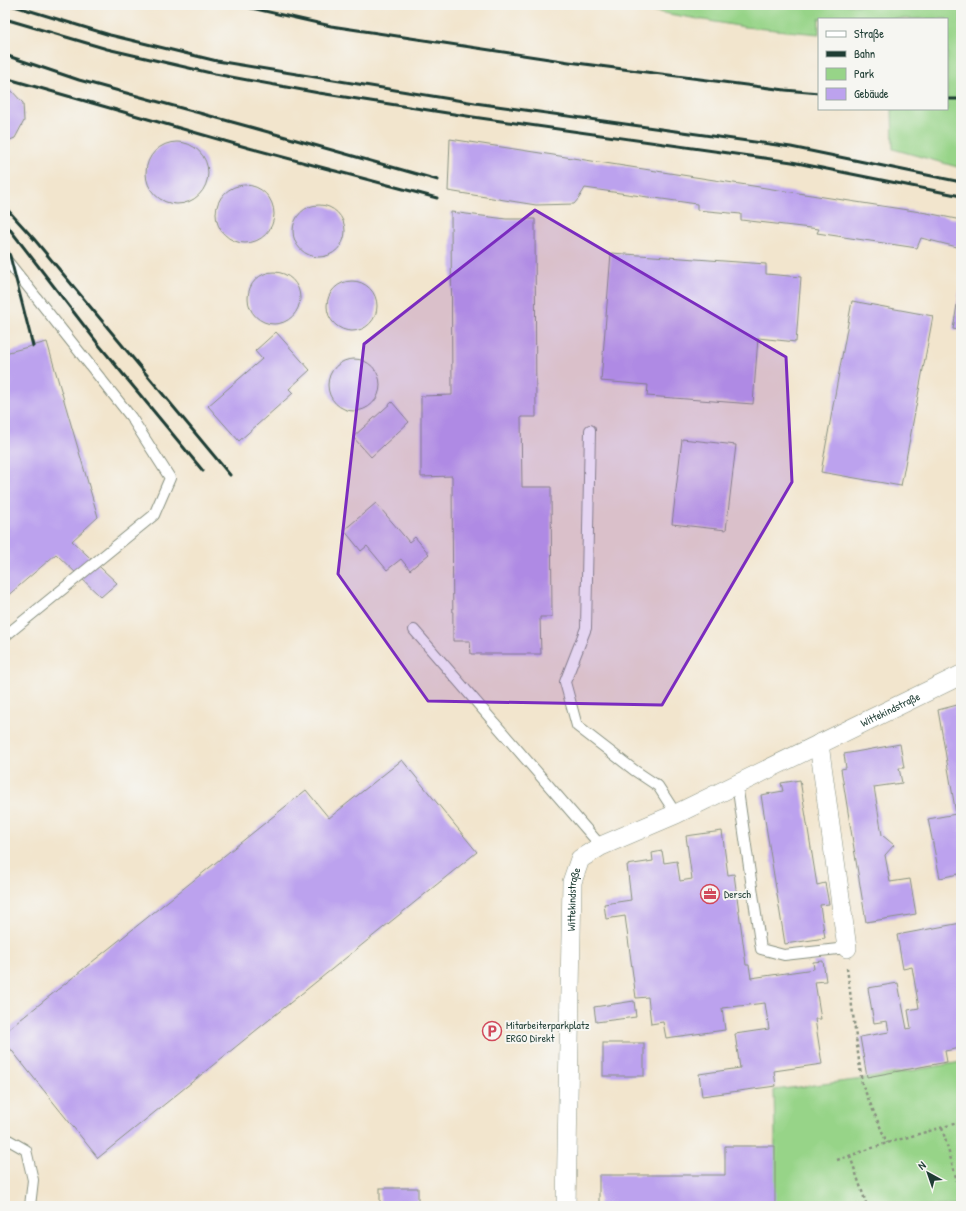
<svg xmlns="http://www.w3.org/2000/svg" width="966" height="1211" viewBox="0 0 966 1211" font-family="'Patrick Hand',sans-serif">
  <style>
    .green { fill: #97d488; stroke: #5b885e }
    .building { fill: #bca2ee }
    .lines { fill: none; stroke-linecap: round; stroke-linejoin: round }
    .service-casing { stroke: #889180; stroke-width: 12 }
    .minor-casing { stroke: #889180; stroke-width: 20 }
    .path { stroke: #889180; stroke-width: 2.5; stroke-dasharray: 3 3; stroke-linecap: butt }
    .service { stroke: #fff; stroke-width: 10 }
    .minor { stroke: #fff; stroke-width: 19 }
    .rail { stroke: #1f3d34; stroke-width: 3 }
    .marked { fill: #7b2cbf; fill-opacity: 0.2; stroke: #7b2cbf; stroke-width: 3; stroke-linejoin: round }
    .labels { text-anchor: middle; stroke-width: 4; stroke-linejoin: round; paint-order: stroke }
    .street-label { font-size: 11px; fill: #1f3d34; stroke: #f6f6f2 }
    .poi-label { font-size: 11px; fill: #1f3d34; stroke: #f6f6f2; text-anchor: start }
  </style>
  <rect width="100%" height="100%" fill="#f6f6f2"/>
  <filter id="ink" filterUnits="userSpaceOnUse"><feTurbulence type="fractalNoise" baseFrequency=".025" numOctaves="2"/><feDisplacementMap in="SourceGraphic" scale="8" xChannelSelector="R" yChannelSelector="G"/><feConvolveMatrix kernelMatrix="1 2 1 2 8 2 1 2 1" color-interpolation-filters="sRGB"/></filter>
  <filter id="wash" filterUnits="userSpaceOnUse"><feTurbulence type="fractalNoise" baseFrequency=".012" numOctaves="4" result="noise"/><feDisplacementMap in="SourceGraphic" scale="16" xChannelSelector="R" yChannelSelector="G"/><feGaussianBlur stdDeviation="0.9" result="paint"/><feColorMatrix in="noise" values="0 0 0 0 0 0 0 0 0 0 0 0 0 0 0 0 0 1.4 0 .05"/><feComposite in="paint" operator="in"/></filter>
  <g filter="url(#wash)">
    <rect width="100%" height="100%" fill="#f2e5cd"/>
    <g class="green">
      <polygon points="617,5 961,5 961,168 893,149 892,109 947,109 947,19 819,19 819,34 744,27"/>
      <polygon points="961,1062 961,1206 774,1206 775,1135 774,1090 863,1079"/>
    </g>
    <g id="blocks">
      <g class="building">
        <polygon points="5,88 10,89 23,103 24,121 15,138 5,142"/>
        <polygon points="450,139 927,213 961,220 961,248 921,238 917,248 817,233 819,229 741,220 741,214 697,210 697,204 585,188 579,198 574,204 536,205 448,191"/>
        <circle cx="177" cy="173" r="31"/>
        <circle cx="245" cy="214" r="29"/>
        <circle cx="319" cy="231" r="26"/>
        <polygon points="451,212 506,219 535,219 536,417 521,417 522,487 551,487 552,617 540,617 541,654 471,654 470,641 453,641 452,476 421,477 421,396 452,395"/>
        <polygon points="611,253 766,264 766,274 801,277 796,342 758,338 753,404 647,396 648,385 601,381"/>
        <circle cx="274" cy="298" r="26"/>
        <circle cx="352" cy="306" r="25"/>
        <polygon points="960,287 961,287 961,331 953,329"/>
        <polygon points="852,301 933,316 901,486 821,472"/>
        <polygon points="276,332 310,370 289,389 293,393 239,441 208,406 262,359 255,351"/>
        <polygon points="47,342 98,517 72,541 117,583 101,597 56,554 5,598 5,353"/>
        <circle cx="354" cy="385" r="26"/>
        <polygon points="392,402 409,422 371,457 353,437"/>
        <polygon points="682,439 736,445 726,530 672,524"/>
        <polygon points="376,503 409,542 415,537 429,554 410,570 401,559 387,570 367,546 361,551 344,530"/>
        <polygon points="961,704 961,879 959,879 958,874 940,878 928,819 956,814 938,710"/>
        <polygon points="900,744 904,768 899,768 902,783 874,787 882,835 894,845 885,855 890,882 910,879 916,914 866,922 841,769 846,768 844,754"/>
        <polygon points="402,760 477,852 98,1158 5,1042 5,1032 306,790 329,818"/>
        <polygon points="800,780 817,885 825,883 829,904 820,905 825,938 785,944 761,795 783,791 781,783"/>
        <polygon points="722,831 728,875 734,874 746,965 749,965 751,978 814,969 813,962 823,961 826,981 815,982 821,1019 815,1019 822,1064 774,1071 776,1086 702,1096 699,1074 740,1068 735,1034 769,1029 765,1003 722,1008 725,1030 666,1038 663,1022 651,1024 648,997 636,998 625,916 606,919 604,904 631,900 627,865 653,861 652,853 662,851 664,863 677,861 680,881 692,879 686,836"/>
        <polygon points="961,923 961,1048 945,1051 947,1062 867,1077 860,1037 889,1032 887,1021 874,1023 868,988 898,983 907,1029 911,1028 908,1010 919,1008 912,967 903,969 897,935"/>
        <polygon points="634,1001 636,1017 596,1022 594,1007"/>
        <rect x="603" y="1043" width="41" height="33"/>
        <polygon points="725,1146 775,1146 775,1206 599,1206 599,1175 725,1175"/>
        <rect x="380" y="1188" width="38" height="18"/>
      </g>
    </g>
  </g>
  <g filter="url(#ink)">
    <use href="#blocks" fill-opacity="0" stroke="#889180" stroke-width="1"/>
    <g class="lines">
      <g class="service-casing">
        <g id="service">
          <polyline points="5,258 131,417 170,478 154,515 5,636"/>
          <polyline points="590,430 586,628 565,682 577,726 634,770 658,786 676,814"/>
          <polyline points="414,630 601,846"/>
          <polyline points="737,784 761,949 784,955 847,948"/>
          <polyline points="5,1138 26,1150 33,1180 30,1206"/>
        </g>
      </g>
      <g class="minor-casing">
        <g id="minor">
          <polyline points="819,744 847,948"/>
          <path id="s1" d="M566,1206L572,882L580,859L601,846L676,814L961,675"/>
        </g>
      </g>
      <g class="path">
        <polyline points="847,968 862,1084 887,1143"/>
        <polyline points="942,1128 961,1195"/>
        <polyline points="850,1156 867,1206"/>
        <polyline points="837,1160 887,1143 961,1122"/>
      </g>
      <use href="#service" class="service"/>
      <use href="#minor" class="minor"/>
      <g class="rail">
        <polyline points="11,5 110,35 217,61 475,103 791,147 961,182"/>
        <polyline points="238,5 331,26 569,62 785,90 819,93"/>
        <polyline points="5,19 107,49 215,74 319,93 473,117 792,162 961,196"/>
        <polyline points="5,55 79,80 254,128 438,180"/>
        <polyline points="5,78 249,148 437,198"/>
        <polyline points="947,99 961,99"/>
        <polyline points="5,207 34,239 230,475"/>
        <polyline points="5,223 99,345 203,471"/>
        <polyline points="5,246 10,256 33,346"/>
      </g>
    </g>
  </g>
  <path class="marked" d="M535,210L786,357L792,482L662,705L428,701L338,574L364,344Z"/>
  <defs>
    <g id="office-ring" transform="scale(1)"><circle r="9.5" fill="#f6f6f2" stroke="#d1495b" stroke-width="1.5"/><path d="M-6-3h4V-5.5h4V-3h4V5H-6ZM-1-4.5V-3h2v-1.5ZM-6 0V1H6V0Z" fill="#d1495b"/></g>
    <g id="parking-ring" transform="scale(1)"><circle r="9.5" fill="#f6f6f2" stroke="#d1495b" stroke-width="1.5"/><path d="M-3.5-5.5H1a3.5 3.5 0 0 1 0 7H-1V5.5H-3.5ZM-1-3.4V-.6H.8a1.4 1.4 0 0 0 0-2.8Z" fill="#d1495b"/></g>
  </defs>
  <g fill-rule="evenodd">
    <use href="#office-ring" x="710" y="894"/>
    <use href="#parking-ring" x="492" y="1031"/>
  </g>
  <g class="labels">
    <g class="street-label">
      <text dy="4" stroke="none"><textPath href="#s1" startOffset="693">Wittekindstraße</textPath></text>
      <text dy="4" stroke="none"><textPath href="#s1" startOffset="307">Wittekindstraße</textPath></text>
    </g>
    <g class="poi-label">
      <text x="724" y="898">Dersch</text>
      <text x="506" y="1029">Mitarbeiterparkplatz<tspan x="506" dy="13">ERGO Direkt</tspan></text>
    </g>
  </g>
  <rect width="966" height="1211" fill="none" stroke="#f6f6f2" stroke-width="20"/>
  <rect x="818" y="18" width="130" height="92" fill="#f6f6f2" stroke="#a0aca6"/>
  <rect x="826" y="31" width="20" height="6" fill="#ffffff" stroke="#a0aca6"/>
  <text x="854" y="38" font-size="12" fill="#1f3d34">Straße</text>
  <rect x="826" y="51" width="20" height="6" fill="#1f3d34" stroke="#a0aca6"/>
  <text x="854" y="58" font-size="12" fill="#1f3d34">Bahn</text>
  <rect x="826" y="68" width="20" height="12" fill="#97d488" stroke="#a0aca6"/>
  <text x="854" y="78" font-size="12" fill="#1f3d34">Park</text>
  <rect x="826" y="88" width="20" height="12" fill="#bca2ee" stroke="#a0aca6"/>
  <text x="854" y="98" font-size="12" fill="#1f3d34">Gebäude</text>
  <g transform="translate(928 1173) rotate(320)" stroke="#f6f6f2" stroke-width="3" paint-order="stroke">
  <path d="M0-3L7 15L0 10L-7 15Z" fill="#1f3d34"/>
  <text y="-6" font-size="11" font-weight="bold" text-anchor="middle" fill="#1f3d34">N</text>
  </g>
</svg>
